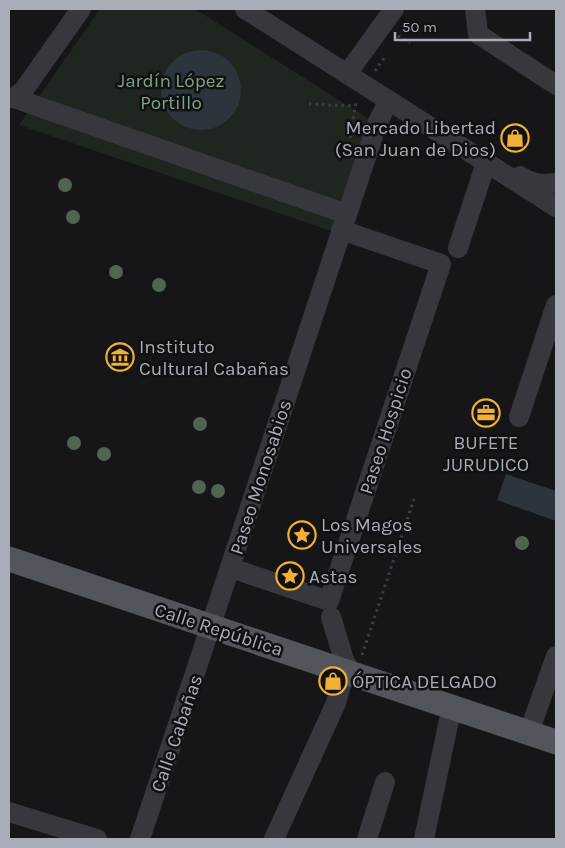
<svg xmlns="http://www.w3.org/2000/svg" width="565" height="848" viewBox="0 0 565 848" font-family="Karla,sans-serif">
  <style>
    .green { fill: #1e261f }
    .water { fill: #2c353c }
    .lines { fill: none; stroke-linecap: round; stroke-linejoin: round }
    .path { stroke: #3d3f44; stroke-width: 3; stroke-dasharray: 2.5 4; stroke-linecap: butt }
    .minor { stroke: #37383d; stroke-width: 20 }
    .major { stroke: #53555c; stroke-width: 25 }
    .tree { fill: #506452 }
    .labels { text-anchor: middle; stroke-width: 5; stroke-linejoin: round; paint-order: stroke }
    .park-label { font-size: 19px; fill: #7fa381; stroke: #111113 }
    .poi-label { font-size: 19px; fill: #a8adb8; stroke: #111113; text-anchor: start }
    .street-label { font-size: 19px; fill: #a8adb8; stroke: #111113 }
  </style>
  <rect width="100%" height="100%" fill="#161618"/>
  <polygon class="green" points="100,9 195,9 372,121 334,232 19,125"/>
  <g class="water">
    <circle cx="201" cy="90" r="40"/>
    <polygon points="506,474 556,491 556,521 497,500"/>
  </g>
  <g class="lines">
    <g class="path">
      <polyline points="398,36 410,43"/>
      <polyline points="375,71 384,58"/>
      <polyline points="309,104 354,106"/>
      <polyline points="350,138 356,102"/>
      <polyline points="362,655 414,499"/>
    </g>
    <g class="minor">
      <polyline points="245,9 556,207"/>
      <polyline points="475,9 478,34 556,85"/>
      <polyline points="347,74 394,9"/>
      <polyline points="9,98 14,98 341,212"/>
      <polyline points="14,98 23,91 81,9"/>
      <path d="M520,176C532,184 543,185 556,183"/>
      <polyline points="458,248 486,163"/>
      <polyline points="519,417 556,305"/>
      <polyline points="231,568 329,601 441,264 341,230"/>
      <polyline points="331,617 344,660 351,673"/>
      <polyline points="533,721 556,656"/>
      <polyline points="9,812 97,839"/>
      <polyline points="140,839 377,124 388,102"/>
      <polyline points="274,839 336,703 345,671"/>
      <polyline points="367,839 385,782"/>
      <polyline points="424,839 449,720"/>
    </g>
    <polyline class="major" points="9,559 556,742"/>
  </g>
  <g class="tree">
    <circle cx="65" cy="185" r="7"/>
    <circle cx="73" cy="217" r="7"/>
    <circle cx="116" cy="272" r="7"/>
    <circle cx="159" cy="285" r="7"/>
    <circle cx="200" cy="424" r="7"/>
    <circle cx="74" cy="443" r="7"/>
    <circle cx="104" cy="454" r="7"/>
    <circle cx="199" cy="487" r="7"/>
    <circle cx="218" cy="491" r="7"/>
    <circle cx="522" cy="543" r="7"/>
  </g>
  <defs>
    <g id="shop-ring" transform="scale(1.4375)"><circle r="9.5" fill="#111113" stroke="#f2b134" stroke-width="1.5"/><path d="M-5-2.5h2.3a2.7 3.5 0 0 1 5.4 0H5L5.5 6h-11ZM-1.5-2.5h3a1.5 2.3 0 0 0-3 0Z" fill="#f2b134"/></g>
    <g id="museum-ring" transform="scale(1.4375)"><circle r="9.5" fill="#111113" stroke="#f2b134" stroke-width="1.5"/><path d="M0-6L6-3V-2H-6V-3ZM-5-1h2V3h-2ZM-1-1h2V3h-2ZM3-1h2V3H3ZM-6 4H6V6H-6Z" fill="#f2b134"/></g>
    <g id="office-ring" transform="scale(1.4375)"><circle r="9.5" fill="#111113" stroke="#f2b134" stroke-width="1.5"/><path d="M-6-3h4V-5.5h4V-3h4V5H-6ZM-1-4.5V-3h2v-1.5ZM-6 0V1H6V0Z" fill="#f2b134"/></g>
    <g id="sight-ring" transform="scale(1.4375)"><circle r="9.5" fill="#111113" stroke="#f2b134" stroke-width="1.5"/><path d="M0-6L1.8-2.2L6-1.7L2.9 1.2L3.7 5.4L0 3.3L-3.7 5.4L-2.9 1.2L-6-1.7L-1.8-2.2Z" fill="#f2b134"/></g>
  </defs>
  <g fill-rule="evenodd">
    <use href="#shop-ring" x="515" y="138"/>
    <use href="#museum-ring" x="120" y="357"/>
    <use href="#office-ring" x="486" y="413"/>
    <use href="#sight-ring" x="302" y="535"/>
    <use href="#sight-ring" x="290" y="576"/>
    <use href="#shop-ring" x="333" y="681"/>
  </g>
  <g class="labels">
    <g class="park-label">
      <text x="171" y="87">Jardín López<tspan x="171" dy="22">Portillo</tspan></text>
    </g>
    <g class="poi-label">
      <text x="496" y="134" text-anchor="end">Mercado Libertad<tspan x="496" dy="22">(San Juan de Dios)</tspan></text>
      <text x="139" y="353">Instituto<tspan x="139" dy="22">Cultural Cabañas</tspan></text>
      <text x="486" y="449" text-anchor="middle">BUFETE<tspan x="486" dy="22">JURUDICO</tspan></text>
      <text x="321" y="531">Los Magos<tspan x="321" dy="22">Universales</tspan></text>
      <text x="309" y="583">Astas</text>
      <text x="352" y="688">ÓPTICA DELGADO</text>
    </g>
    <g class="street-label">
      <text transform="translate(385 431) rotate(-72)" y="7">Paseo Hospicio</text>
      <text transform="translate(260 477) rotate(-72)" y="7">Paseo Monosabios</text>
      <text transform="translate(219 629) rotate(18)" y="7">Calle República</text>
      <text transform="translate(176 733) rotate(-71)" y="7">Calle Cabañas</text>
    </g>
  </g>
  <rect width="565" height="848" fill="none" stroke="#a8adb8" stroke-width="20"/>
  <path d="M395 32v8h135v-8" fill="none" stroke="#a8adb8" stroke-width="2.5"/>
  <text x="402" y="32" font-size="15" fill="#a8adb8" stroke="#111113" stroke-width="4" paint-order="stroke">50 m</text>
</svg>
